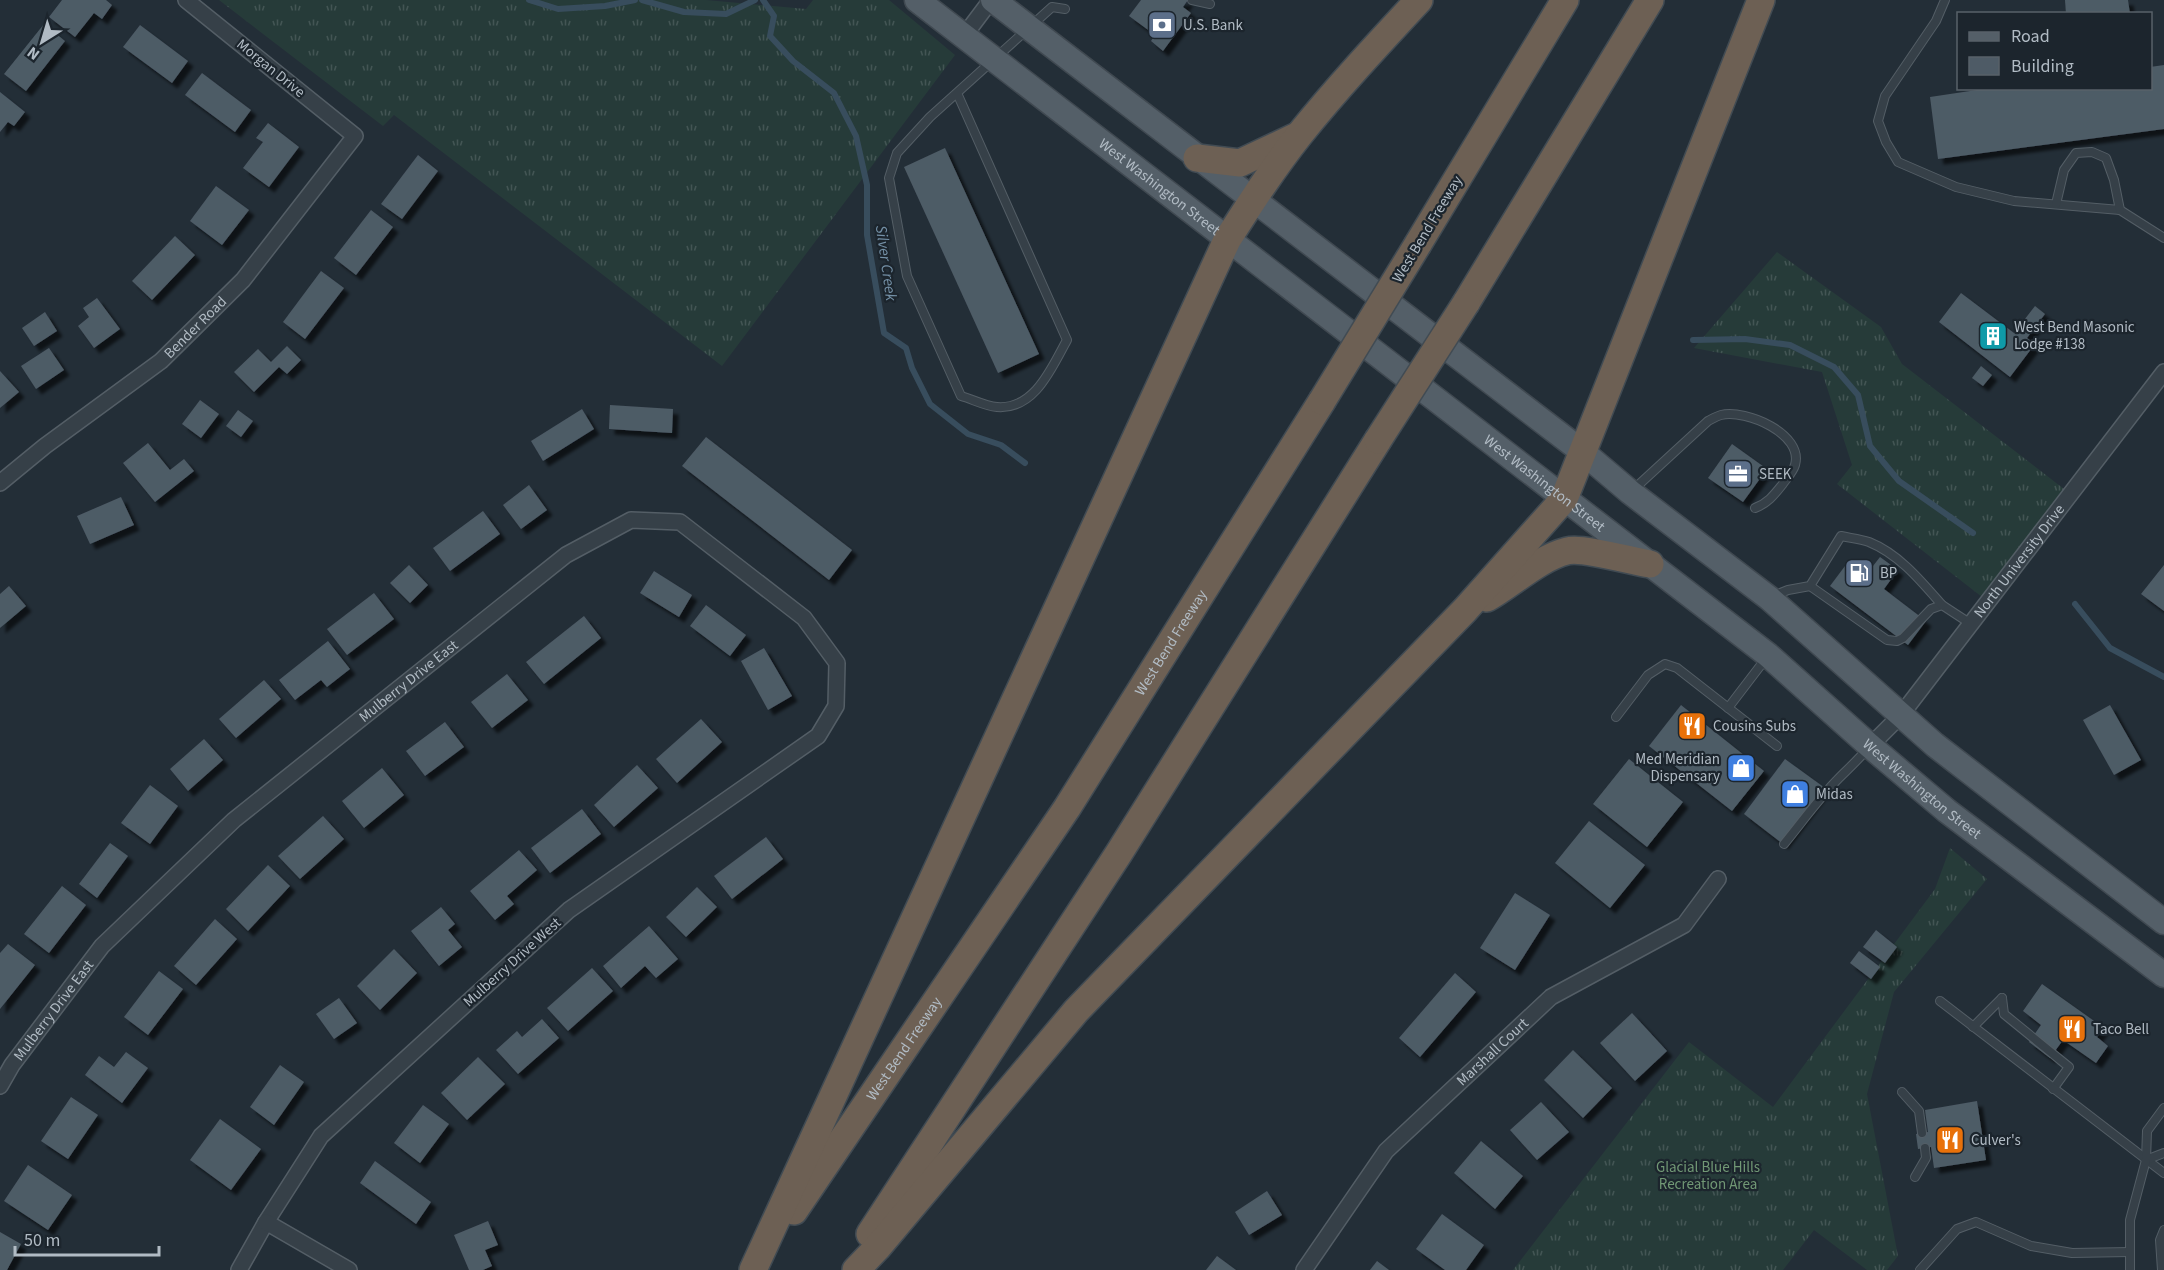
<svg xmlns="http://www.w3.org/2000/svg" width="2164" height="1270" viewBox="0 0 2164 1270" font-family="'Source Sans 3',sans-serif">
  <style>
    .grass { fill: url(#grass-tufts) }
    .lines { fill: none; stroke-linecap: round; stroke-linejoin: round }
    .stream { stroke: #384d5d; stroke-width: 6 }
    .building { fill: #4e5b66; filter: url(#shadow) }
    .service-casing { stroke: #545e66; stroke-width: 10 }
    .minor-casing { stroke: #545e66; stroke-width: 18 }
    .primary-casing { stroke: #404951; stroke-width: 27 }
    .motorway-casing { stroke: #414b53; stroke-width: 30 }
    .service { stroke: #364048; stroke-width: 8 }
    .minor { stroke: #364048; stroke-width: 15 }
    .primary { stroke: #545f68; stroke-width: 24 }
    .motorway { stroke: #6d6054; stroke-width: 27 }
    .motorway-bridge-casing { stroke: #414b53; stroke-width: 30; stroke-linecap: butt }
    .motorway-bridge { stroke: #6d6054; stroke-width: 27 }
    .labels { text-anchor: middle; stroke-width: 4.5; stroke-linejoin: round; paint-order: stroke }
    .poi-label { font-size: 15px; fill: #b1bbc4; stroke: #1c252d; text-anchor: start }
    .street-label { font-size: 15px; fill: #b1bbc4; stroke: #1c252d }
    .park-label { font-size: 15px; fill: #719875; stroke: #1c252d }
    .water-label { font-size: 16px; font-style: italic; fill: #7490a6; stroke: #1c252d }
  </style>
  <defs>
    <pattern id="grass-tufts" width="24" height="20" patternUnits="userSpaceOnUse" patternTransform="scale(1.5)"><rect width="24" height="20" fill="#263b39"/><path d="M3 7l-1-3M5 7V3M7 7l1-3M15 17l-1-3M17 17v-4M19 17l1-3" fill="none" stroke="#435554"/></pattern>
    <filter id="shadow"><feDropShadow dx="5.5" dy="5.5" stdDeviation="1.5" flood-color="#0009"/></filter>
  </defs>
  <rect width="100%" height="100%" fill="#232e37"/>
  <g class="grass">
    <polygon points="219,0 706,0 806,9 813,0 889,0 955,55 722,366 394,115 383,126"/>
    <polygon points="1777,252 1881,327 1902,364 2064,489 1982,597 1837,484 1852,465 1822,372 1694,348"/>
    <polygon points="1950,848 1987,879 1894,992 1867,1094 1898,1256 1887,1270 1867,1270 1814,1230 1783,1270 1513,1270 1689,1042 1773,1107 1935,889"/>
  </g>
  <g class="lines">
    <g class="stream">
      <polyline points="529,0 558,9 605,6 635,0"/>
      <polyline points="642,0 684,12 726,14 755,0"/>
      <polyline points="763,0 774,16 770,36 793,61 834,93 856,136 867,185 867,235 884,333 906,348 912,368 930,404 968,434 1001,445 1025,463"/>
      <polyline points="1693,340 1745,339 1790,345 1834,367 1858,395 1870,446 1899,481 1973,533"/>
      <polyline points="2075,604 2110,648 2164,677"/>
    </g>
  </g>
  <g class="building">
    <polygon points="62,0 106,0 112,5 102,19 94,13 75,37 49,17"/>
    <polygon points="1141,0 1188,0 1183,7 1191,13 1163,51 1151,41 1155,35 1129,16"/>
    <polygon points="2065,0 2128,0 2130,14 2066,14"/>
    <polygon points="44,24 65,41 26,91 4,74"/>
    <polygon points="140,25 188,61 172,83 123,47"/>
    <polygon points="2164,65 2164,129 1938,159 1930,97 1990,88 2150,88 2150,67"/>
    <polygon points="202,73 251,110 235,132 185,95"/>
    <polygon points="0,92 25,112 14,126 8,122 0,132"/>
    <polygon points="268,123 299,147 269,187 243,168 263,142 256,138"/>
    <polygon points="945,148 1039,354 998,373 904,167"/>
    <polygon points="418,155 438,171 402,219 381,204"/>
    <polygon points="216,186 249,210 222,245 190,221"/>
    <polygon points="371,210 393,227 356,275 334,258"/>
    <polygon points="175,236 195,255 152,300 132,281"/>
    <polygon points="321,271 344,288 305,339 283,322"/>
    <polygon points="1961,293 2014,333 2035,306 2045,314 2027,338 2035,344 2010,377 1939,322"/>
    <polygon points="97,298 120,329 94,348 78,326 89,317 83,308"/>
    <polygon points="45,312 57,331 34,346 22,328"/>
    <polygon points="287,346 301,360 287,374 279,367 254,392 234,372 258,349 271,362"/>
    <polygon points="49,348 64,370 36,389 21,366"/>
    <polygon points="1981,366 1992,375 1983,386 1972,378"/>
    <polygon points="0,371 19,392 0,408"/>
    <polygon points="200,400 219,414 201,438 182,424"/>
    <polygon points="610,405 673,409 672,433 609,429"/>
    <polygon points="582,409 594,429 543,461 531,441"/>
    <polygon points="238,410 253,421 241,437 226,426"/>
    <polygon points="706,437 852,550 829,580 682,466"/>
    <polygon points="148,443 170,470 184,459 194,471 155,502 123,463"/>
    <polygon points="1732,444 1767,469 1743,502 1708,478"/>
    <polygon points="529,485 547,510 521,529 503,505"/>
    <polygon points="121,497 134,525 90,544 77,516"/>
    <polygon points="483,511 500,534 450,571 433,548"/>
    <polygon points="1880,557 1898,570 1884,589 1926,621 1908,645 1830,586 1848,562 1866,575"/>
    <polygon points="409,565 428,585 410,603 390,583"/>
    <polygon points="2164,565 2164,611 2141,594"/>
    <polygon points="654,571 692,595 679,617 640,593"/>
    <polygon points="9,586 26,606 0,628 0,594"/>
    <polygon points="374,593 394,619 347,655 327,629"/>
    <polygon points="706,605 746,635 730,656 690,626"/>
    <polygon points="584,616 601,638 544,684 526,662"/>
    <polygon points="328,641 350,669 327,687 321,680 295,700 279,680"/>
    <polygon points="764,648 792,696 768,710 741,661"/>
    <polygon points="507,674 528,700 492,728 471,702"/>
    <polygon points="264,680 281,699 236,738 219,719"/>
    <polygon points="1681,705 1764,771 1732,811 1649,746"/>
    <polygon points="2110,705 2141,760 2114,775 2083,720"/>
    <polygon points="701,719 722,742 677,783 656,759"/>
    <polygon points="445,722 464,747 425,776 406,751"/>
    <polygon points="204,739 223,760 188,791 170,769"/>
    <polygon points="1629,759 1683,802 1647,847 1593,804"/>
    <polygon points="1785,759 1825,788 1783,844 1744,814"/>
    <polygon points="637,765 658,788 614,827 594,805"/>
    <polygon points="382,768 404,795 364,828 342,801"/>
    <polygon points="150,785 178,806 150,844 121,823"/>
    <polygon points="582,809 601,834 550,873 531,848"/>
    <polygon points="323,816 344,839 300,879 278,856"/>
    <polygon points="1589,821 1645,865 1610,908 1555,863"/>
    <polygon points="766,837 783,859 732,899 714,876"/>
    <polygon points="110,843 128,856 97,898 79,884"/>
    <polygon points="519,850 537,870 507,896 514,904 495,920 470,891"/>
    <polygon points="268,865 290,886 248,931 226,909"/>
    <polygon points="62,886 86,905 49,953 24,934"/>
    <polygon points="697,887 717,907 686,937 666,917"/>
    <polygon points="1515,893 1550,915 1515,970 1480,948"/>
    <polygon points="441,907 455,924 448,930 462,947 439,966 411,931"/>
    <polygon points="215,919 237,939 196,985 174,966"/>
    <polygon points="649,926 678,959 656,978 645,966 621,988 603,966"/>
    <polygon points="1876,930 1897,947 1885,963 1863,947"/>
    <polygon points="8,944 35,965 0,1009 0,953"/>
    <polygon points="394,949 417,973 380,1010 357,986"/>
    <polygon points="1859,951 1880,967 1871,979 1850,963"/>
    <polygon points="592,968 613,991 568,1031 547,1008"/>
    <polygon points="159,971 183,989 148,1035 124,1017"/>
    <polygon points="1455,973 1476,992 1420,1057 1399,1038"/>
    <polygon points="2042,984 2104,1028 2097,1037 2108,1046 2096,1063 2063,1040 2050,1058 2029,1042 2041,1025 2023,1011"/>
    <polygon points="339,998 357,1023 334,1039 316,1014"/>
    <polygon points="1632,1013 1667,1051 1635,1081 1600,1043"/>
    <polygon points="542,1019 559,1038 518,1074 496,1050 517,1031 522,1037"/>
    <polygon points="1573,1050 1612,1088 1583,1118 1544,1080"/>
    <polygon points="126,1052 148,1068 122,1103 85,1075 99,1056 114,1067"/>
    <polygon points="478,1057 505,1084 467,1120 441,1093"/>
    <polygon points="280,1065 304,1082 274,1125 250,1107"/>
    <polygon points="71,1097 98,1115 68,1159 41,1141"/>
    <polygon points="1977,1101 1986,1160 1934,1168 1931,1147 1918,1149 1916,1134 1928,1132 1925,1110"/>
    <polygon points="1541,1102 1569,1132 1537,1160 1510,1130"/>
    <polygon points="423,1105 449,1124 420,1163 394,1143"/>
    <polygon points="220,1119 261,1149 231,1190 190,1160"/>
    <polygon points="1481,1141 1523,1176 1495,1209 1454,1173"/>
    <polygon points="375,1161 431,1202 416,1224 360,1183"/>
    <polygon points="28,1165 72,1195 48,1230 4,1201"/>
    <polygon points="1267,1191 1282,1215 1249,1235 1235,1212"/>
    <polygon points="1442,1214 1484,1245 1466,1270 1445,1270 1416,1249"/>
    <polygon points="488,1221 498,1245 485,1250 492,1266 483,1270 469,1270 454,1235"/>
    <polygon points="0,1232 21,1244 7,1270 0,1270"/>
    <polygon points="1217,1256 1236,1270 1206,1270"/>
    <polygon points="1377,1261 1389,1270 1370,1270"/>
  </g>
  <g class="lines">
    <g class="service-casing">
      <g id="service">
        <polyline points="1192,0 1210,4"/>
        <polyline points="1945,0 1936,21 1885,96 1878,121 1886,142 1898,162 1956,187 2014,201 2120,210 2164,238"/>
        <path d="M957,93L1067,340C1052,367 1035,410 997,407C985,406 972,399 961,396L907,276L889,178L897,153L930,117L1052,7L1065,9"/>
        <polyline points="2056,204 2064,170 2076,153 2092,152 2106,158 2114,180 2120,210"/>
        <path d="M1634,489L1708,421C1712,419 1717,416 1721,415C1746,409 1804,434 1795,465C1793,472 1786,479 1782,485C1774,495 1768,503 1755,508"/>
        <polyline points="1810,586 1887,640 1897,641 1903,638 1931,609 1942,605 1971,624"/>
        <path d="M1773,596L1788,590L1810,586L1841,536C1850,538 1860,539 1869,542C1899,554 1921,581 1942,605"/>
        <polyline points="1728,708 1767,657"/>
        <polyline points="1616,717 1648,675 1665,664 1677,668 1777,746"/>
        <path d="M1784,844C1802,822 1819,798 1839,778C1849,768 1859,759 1869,747"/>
        <polyline points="2002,998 2004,1014 2069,1067 2053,1089"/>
        <polyline points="1940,1001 2164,1173"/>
        <polyline points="1973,1027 2002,998"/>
        <polyline points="1902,1092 1919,1111 1922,1133"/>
        <polyline points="2146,1160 2164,1153"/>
        <polyline points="1915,1177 1926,1158 1925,1148"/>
        <polyline points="1920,1270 1957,1229 1976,1222 2031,1246 2072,1253 2130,1252"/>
        <polyline points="2130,1270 2130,1220 2146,1160 2147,1131 2164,1108"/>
        <polyline points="2162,1270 2160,1240 2164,1230"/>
      </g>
    </g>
    <g class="minor-casing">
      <g id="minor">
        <polyline points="964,36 991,0"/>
        <path id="s1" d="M0,483L45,446L161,361L243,280L355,136L186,0"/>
        <path id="s2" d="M1870,746L1901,715L2164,372"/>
        <path id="s3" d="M0,1086L12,1065L102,946L234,820L566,555L631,520L680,522L804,618L837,663L836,706L818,736L569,910L321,1136L266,1222L239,1270"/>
        <polyline points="266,1222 349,1270"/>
        <path id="s4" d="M1304,1270L1386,1151L1551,997L1684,925L1718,879"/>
      </g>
    </g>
    <g class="primary-casing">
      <g id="primary">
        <path id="s5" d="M917,0L1768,655L1870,746L1947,811L2164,975"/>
        <polyline points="993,0 1584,453 1630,492 1769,598 1935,745 2164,922"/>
      </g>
    </g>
    <g class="motorway-casing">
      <g id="motorway">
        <polyline points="1197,158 1240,163 1295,137"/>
        <polyline points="1418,244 1565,0"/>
        <polyline points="1466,303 1650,0"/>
        <path d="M1487,598C1512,584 1539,558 1567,551C1583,547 1631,561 1650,564"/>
        <path id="s6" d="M794,1211L1067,808L1322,401"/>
        <polyline points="870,1234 1119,853 1378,440"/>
        <path d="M753,1270L1227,240C1250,204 1273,168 1300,134C1337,88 1378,44 1419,0"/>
        <polyline points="856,1270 877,1248 1076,1011 1465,610 1564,499 1761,0"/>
      </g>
    </g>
    <use href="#service" class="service"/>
    <use href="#minor" class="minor"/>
    <use href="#primary" class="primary"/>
    <use href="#motorway" class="motorway"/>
    <g class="motorway-bridge-casing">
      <g id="motorway-bridge">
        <polyline points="1322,401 1418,244"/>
        <polyline points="1378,440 1466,303"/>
      </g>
    </g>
    <use href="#motorway-bridge" class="motorway-bridge"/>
  </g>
  <defs>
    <g id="bank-square" transform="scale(1.5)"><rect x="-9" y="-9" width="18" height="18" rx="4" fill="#5c6f8a" stroke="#1c252d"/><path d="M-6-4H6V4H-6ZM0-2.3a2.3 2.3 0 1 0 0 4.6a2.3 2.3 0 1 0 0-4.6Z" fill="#fff"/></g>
    <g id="building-square" transform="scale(1.5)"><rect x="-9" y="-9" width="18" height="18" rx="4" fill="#0f9aa8" stroke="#1c252d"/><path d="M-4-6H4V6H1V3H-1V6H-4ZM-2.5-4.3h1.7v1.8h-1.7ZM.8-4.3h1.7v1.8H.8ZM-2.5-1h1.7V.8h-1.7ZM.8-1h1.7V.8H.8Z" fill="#fff"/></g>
    <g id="office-square" transform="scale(1.5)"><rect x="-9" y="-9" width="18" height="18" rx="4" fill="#5c6f8a" stroke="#1c252d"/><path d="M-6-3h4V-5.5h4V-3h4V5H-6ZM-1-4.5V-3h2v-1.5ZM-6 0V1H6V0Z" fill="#fff"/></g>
    <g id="fuel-square" transform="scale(1.5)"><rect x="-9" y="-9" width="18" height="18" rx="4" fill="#5c6f8a" stroke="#1c252d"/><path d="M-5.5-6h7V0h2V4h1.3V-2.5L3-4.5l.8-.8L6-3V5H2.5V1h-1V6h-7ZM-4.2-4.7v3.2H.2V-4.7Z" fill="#fff"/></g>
    <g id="restaurant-square" transform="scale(1.5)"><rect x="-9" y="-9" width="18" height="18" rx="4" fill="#e8710a" stroke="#1c252d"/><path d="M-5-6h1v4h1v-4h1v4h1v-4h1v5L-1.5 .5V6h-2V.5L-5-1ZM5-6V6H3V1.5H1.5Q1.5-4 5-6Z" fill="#fff"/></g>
    <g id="shop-square" transform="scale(1.5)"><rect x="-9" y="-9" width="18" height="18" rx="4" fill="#3f7fe0" stroke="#1c252d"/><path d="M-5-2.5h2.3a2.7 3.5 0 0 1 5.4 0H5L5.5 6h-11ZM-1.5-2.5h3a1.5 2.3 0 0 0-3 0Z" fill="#fff"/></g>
  </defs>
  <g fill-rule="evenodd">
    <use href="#bank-square" x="1162" y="25"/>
    <use href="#building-square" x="1993" y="336"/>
    <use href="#office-square" x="1738" y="474"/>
    <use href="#fuel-square" x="1859" y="573"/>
    <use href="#restaurant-square" x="1692" y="726"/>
    <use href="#shop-square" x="1741" y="768"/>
    <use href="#shop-square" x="1795" y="794"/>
    <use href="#restaurant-square" x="2072" y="1029"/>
    <use href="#restaurant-square" x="1950" y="1140"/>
  </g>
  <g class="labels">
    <g class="poi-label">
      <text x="1183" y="30">U.S. Bank</text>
      <text x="2014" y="332">West Bend Masonic<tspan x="2014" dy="17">Lodge #138</tspan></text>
      <text x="1759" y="479">SEEK</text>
      <text x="1880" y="578">BP</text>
      <text x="1713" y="731">Cousins Subs</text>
      <text x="1720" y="764" text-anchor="end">Med Meridian<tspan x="1720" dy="17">Dispensary</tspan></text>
      <text x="1816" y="799">Midas</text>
      <text x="2093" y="1034">Taco Bell</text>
      <text x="1971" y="1145">Culver's</text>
    </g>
    <g class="street-label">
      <text transform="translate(271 68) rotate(39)" y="5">Morgan Drive</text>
      <text dy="5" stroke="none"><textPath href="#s5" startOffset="306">West Washington Street</textPath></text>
      <text transform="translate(1427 229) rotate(-59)" y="5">West Bend Freeway</text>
      <text dy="5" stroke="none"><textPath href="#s1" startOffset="250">Bender Road</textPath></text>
      <text dy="5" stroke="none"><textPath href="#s5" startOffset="792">West Washington Street</textPath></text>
      <text dy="5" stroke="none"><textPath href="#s2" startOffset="238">North University Drive</textPath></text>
      <text dy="5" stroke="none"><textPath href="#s6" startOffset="682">West Bend Freeway</textPath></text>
      <text dy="5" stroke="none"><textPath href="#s3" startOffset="579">Mulberry Drive East</textPath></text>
      <text dy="5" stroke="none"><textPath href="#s5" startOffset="1278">West Washington Street</textPath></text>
      <text transform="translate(512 962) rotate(-42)" y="5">Mulberry Drive West</text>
      <text dy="5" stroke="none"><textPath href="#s3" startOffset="93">Mulberry Drive East</textPath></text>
      <text dy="5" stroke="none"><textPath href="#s6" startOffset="196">West Bend Freeway</textPath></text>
      <text dy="5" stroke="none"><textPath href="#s4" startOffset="290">Marshall Court</textPath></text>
    </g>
    <g class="park-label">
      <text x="1708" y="1172">Glacial Blue Hills<tspan x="1708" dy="17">Recreation Area</tspan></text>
    </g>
    <g class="water-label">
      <text transform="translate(887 263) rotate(82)" y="6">Silver Creek</text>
    </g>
  </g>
  <rect x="1957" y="12" width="195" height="78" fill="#1c252d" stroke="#586169" stroke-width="1.5"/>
  <rect x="1969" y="32" width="30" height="9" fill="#545f68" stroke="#586169" stroke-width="1.5"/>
  <text x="2011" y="42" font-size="18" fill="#b1bbc4">Road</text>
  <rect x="1969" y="57" width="30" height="18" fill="#4e5b66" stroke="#586169" stroke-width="1.5"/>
  <text x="2011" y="72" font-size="18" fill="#b1bbc4">Building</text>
  <g transform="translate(42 42) rotate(217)" stroke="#1c252d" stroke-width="4.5" paint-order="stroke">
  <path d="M0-4.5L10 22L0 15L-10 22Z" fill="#b1bbc4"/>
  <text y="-9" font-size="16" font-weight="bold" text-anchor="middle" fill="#b1bbc4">N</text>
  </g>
  <path d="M15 1246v9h144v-9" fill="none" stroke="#b1bbc4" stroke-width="3"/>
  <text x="24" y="1246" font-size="18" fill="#b1bbc4" stroke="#1c252d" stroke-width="4.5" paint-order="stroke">50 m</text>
</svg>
